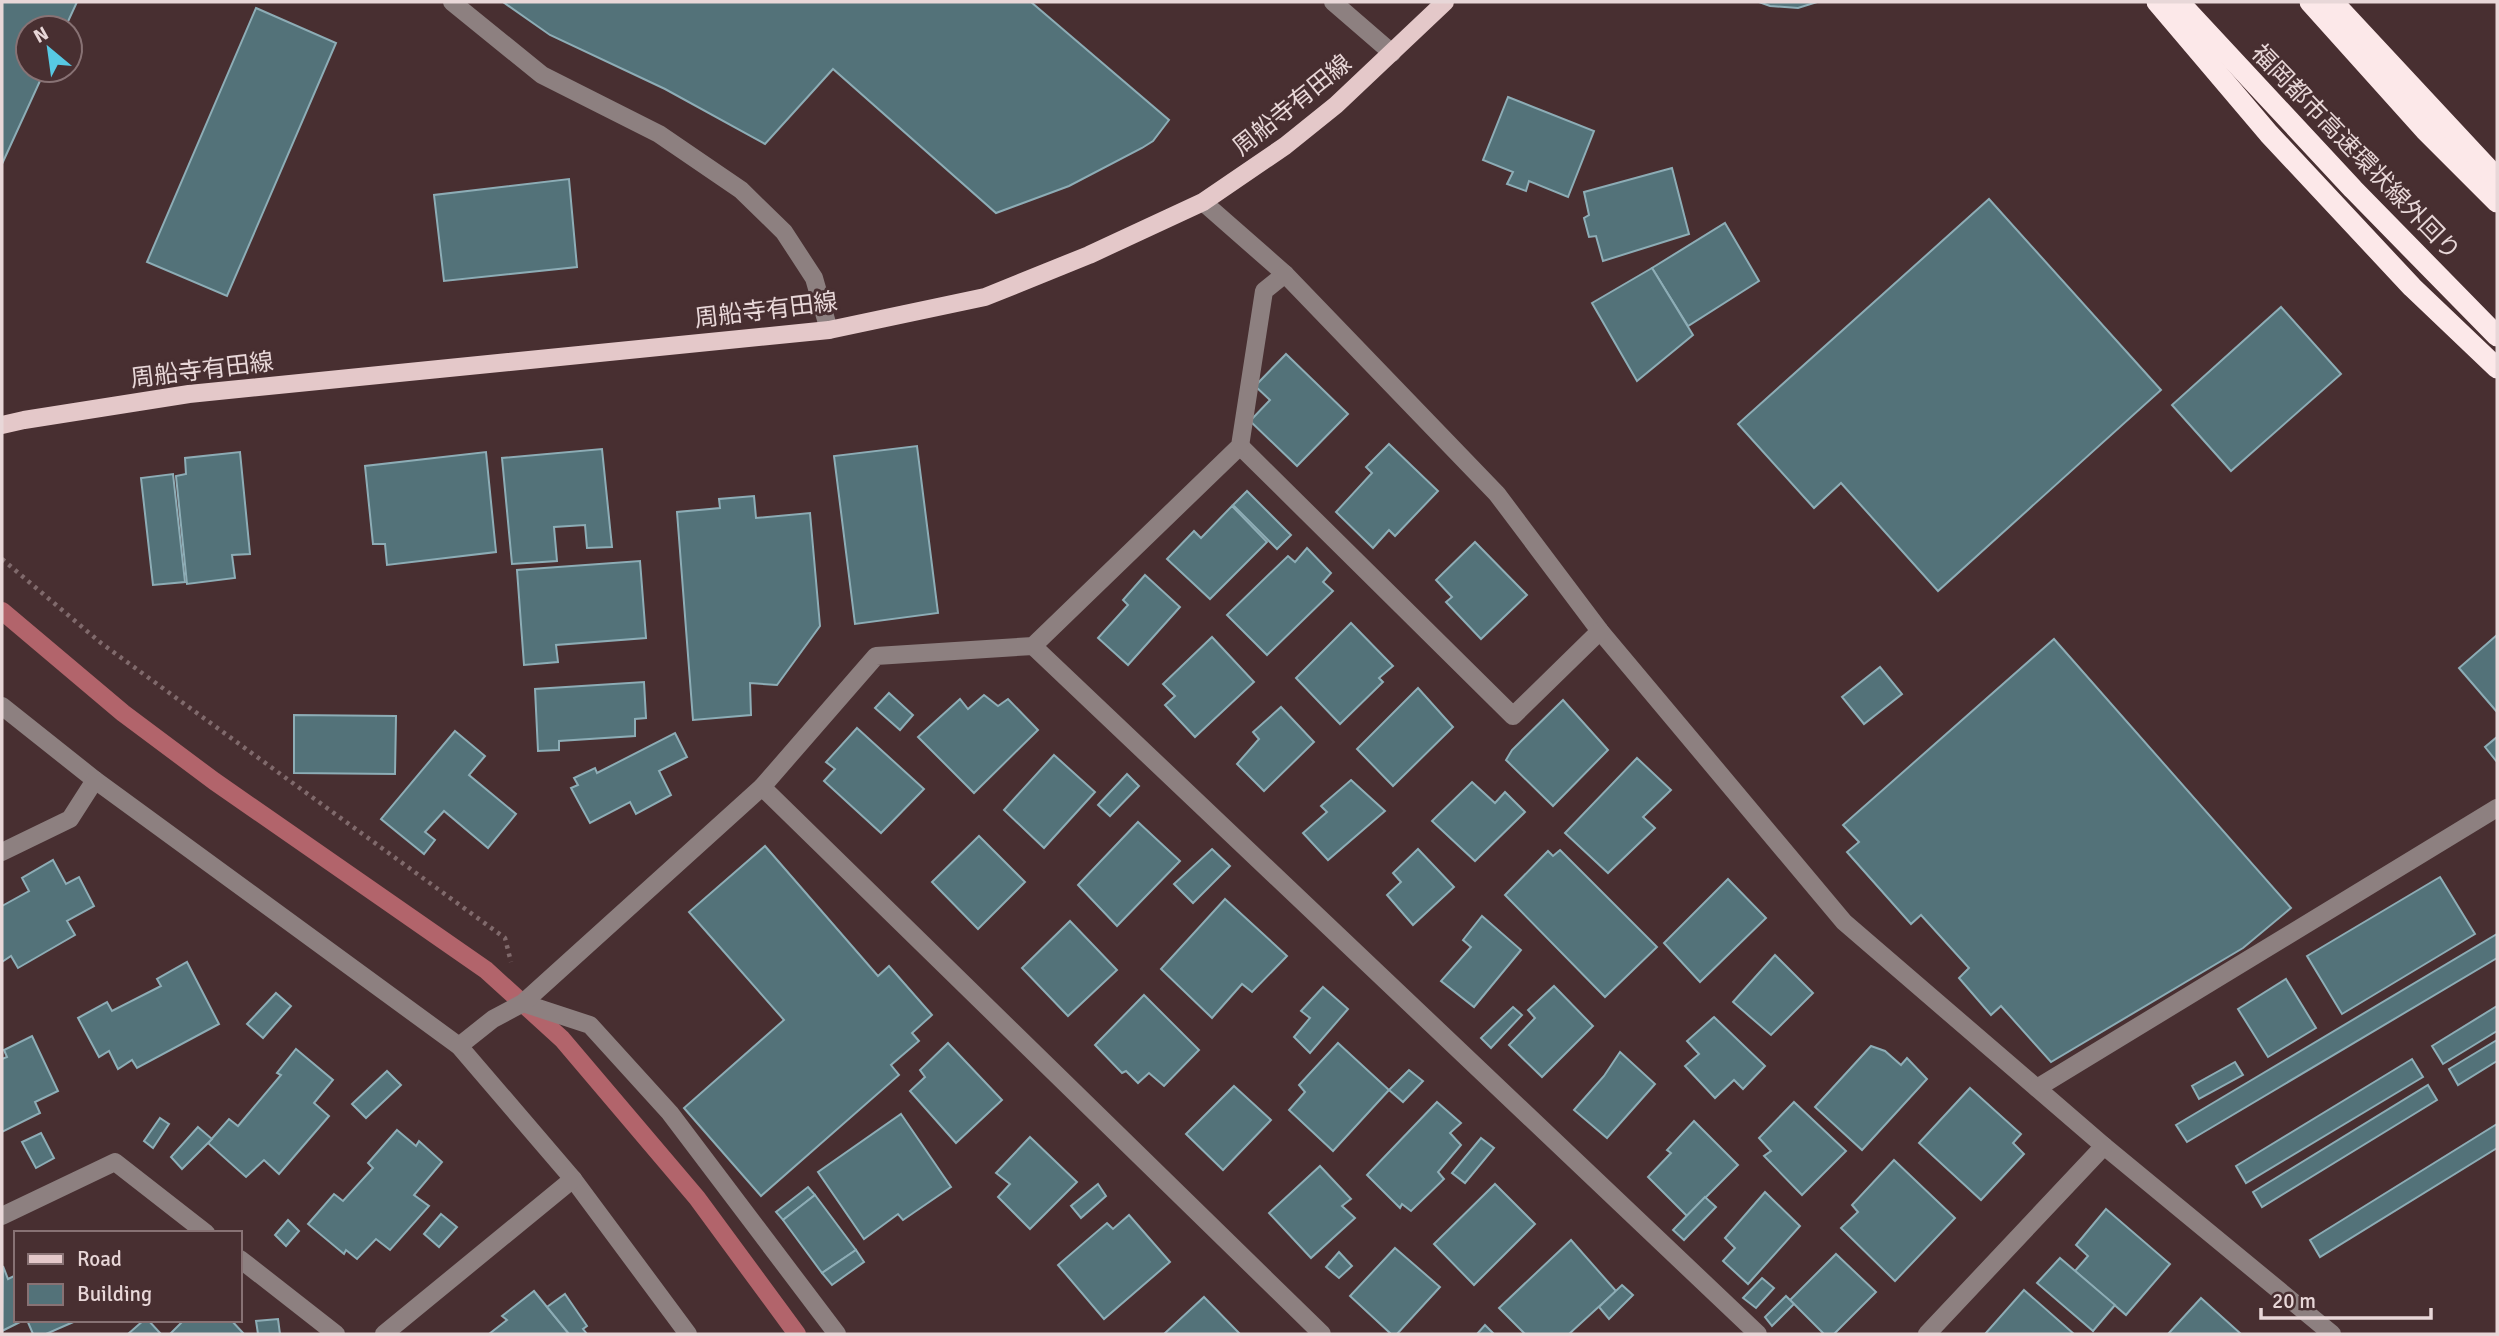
<svg xmlns="http://www.w3.org/2000/svg" width="2499" height="1336" viewBox="0 0 2499 1336" font-family="Signika,'Noto Sans JP',sans-serif">
  <style>
    .lines { fill: none; stroke-linecap: round; stroke-linejoin: round }
    .stream { stroke: #b2646b; stroke-width: 18 }
    .building { fill: #537279; stroke: #8dadb6; stroke-width: 2 }
    .path { stroke: #806a6c; stroke-width: 4.5; stroke-dasharray: 3.5 5; stroke-linecap: butt }
    .minor { stroke: #8d8080; stroke-width: 18 }
    .major { stroke: #e4c8c9; stroke-width: 18 }
    .highway { stroke: #fce8e9; stroke-width: 21 }
    .labels { text-anchor: middle; stroke-width: 6; stroke-linejoin: round; paint-order: stroke }
    .street-label { font-size: 24px; fill: #e8d7d8; stroke: #482f31 }
  </style>
  <rect width="100%" height="100%" fill="#482f31"/>
  <g class="lines">
    <polyline class="stream" points="2,611 123,713 214,781 486,970 562,1039 697,1198 797,1334"/>
  </g>
  <g class="building">
    <polygon points="2,2 77,2 65,28 28,28 28,70 45,70 2,164"/>
    <polygon points="503,2 1031,2 1169,120 1153,141 1142,148 1069,186 996,213 833,69 765,144 665,89 550,35"/>
    <polygon points="1759,2 1817,2 1798,8 1770,6"/>
    <polygon points="256,8 336,43 227,296 147,262"/>
    <polygon points="1508,97 1594,131 1568,197 1529,181 1526,191 1507,184 1513,172 1483,160"/>
    <polygon points="1672,168 1689,234 1603,261 1596,236 1589,237 1584,218 1589,215 1584,192"/>
    <polygon points="569,179 577,267 444,281 434,195"/>
    <polygon points="1989,199 2161,390 1938,591 1841,483 1814,508 1738,424"/>
    <polygon points="1725,223 1759,281 1688,326 1652,268"/>
    <polygon points="1652,268 1693,335 1637,381 1592,303"/>
    <polygon points="2281,307 2341,374 2231,471 2172,405"/>
    <polygon points="1286,354 1348,414 1297,466 1250,421 1270,400 1255,386"/>
    <polygon points="1389,444 1438,491 1395,536 1389,530 1373,548 1336,512 1372,473 1366,467"/>
    <polygon points="917,446 938,613 855,624 834,456"/>
    <polygon points="602,449 612,547 587,548 585,525 554,527 557,561 512,564 502,458"/>
    <polygon points="240,452 250,554 232,555 235,578 187,584 176,476 186,474 185,458"/>
    <polygon points="486,452 496,552 387,565 385,544 373,544 365,466"/>
    <polygon points="173,474 185,582 153,585 141,478"/>
    <polygon points="1247,491 1291,535 1277,549 1233,505"/>
    <polygon points="754,496 756,518 810,513 820,626 777,685 750,683 751,715 693,720 677,512 720,508 719,499"/>
    <polygon points="1232,506 1267,542 1210,599 1167,559 1194,531 1201,538"/>
    <polygon points="1475,542 1527,595 1481,639 1446,602 1452,597 1436,580"/>
    <polygon points="1307,548 1331,573 1323,582 1333,591 1267,655 1227,615 1288,556 1295,562"/>
    <polygon points="640,561 646,638 556,645 558,662 524,665 517,570"/>
    <polygon points="1145,575 1180,607 1128,665 1098,638 1128,605 1123,600"/>
    <polygon points="1351,623 1393,666 1379,678 1383,682 1340,724 1296,678"/>
    <polygon points="2497,635 2497,712 2459,668"/>
    <polygon points="1212,637 1254,682 1195,737 1165,705 1175,696 1163,684"/>
    <polygon points="2054,639 2291,908 2243,948 2051,1062 2001,1006 1991,1015 1959,978 1969,968 1921,915 1911,924 1847,852 1859,842 1843,825"/>
    <polygon points="1880,667 1902,694 1864,724 1842,697"/>
    <polygon points="644,682 646,718 635,719 635,736 559,741 559,750 538,751 535,689"/>
    <polygon points="1418,688 1453,727 1393,786 1357,749"/>
    <polygon points="889,693 913,715 900,730 875,708"/>
    <polygon points="984,695 998,706 1008,699 1038,730 974,793 918,737 960,699 968,709"/>
    <polygon points="1563,700 1608,750 1553,806 1506,760 1512,750"/>
    <polygon points="1281,707 1314,742 1264,791 1237,764 1259,739 1253,732"/>
    <polygon points="294,715 396,716 395,774 294,773"/>
    <polygon points="857,728 924,789 881,833 824,781 835,769 826,762"/>
    <polygon points="455,731 485,756 469,775 516,814 488,848 444,811 425,832 435,840 424,854 381,819"/>
    <polygon points="675,733 687,757 659,771 671,795 636,814 630,802 590,823 571,788 578,785 574,778 595,768 597,773"/>
    <polygon points="2497,737 2497,762 2485,747"/>
    <polygon points="1054,755 1095,792 1044,848 1004,810"/>
    <polygon points="1637,758 1671,790 1643,817 1655,828 1608,873 1565,833"/>
    <polygon points="1127,774 1139,786 1110,816 1098,805"/>
    <polygon points="1351,780 1385,811 1328,860 1303,833 1327,812 1321,806"/>
    <polygon points="1472,782 1495,803 1505,792 1525,812 1475,861 1432,821"/>
    <polygon points="1138,822 1180,861 1117,926 1078,885"/>
    <polygon points="979,836 1025,882 978,929 932,882"/>
    <polygon points="765,846 878,976 889,966 932,1015 912,1033 919,1041 891,1065 899,1075 761,1196 684,1108 784,1020 689,912"/>
    <polygon points="1212,849 1230,866 1193,903 1174,884"/>
    <polygon points="1418,849 1454,887 1413,925 1387,895 1401,882 1393,873"/>
    <polygon points="1560,850 1657,947 1605,997 1505,895 1548,851 1553,856"/>
    <polygon points="53,860 66,884 79,877 94,906 67,921 75,935 18,968 11,956 2,962 2,906 29,891 22,878"/>
    <polygon points="2440,877 2475,934 2342,1014 2307,956"/>
    <polygon points="1728,879 1766,918 1700,982 1664,943"/>
    <polygon points="1225,899 1287,956 1252,992 1242,984 1212,1018 1161,969"/>
    <polygon points="1482,916 1521,950 1474,1007 1441,981 1471,947 1463,940"/>
    <polygon points="1070,921 1117,970 1068,1016 1022,968"/>
    <polygon points="2497,934 2497,958 2187,1142 2176,1125"/>
    <polygon points="1775,955 1813,993 1771,1035 1733,1002"/>
    <polygon points="187,962 219,1024 137,1068 132,1060 118,1069 109,1051 99,1057 78,1018 107,1002 112,1011 161,986 157,979"/>
    <polygon points="2286,979 2316,1028 2268,1057 2238,1009"/>
    <polygon points="1554,986 1593,1026 1542,1077 1509,1045 1535,1018 1528,1010"/>
    <polygon points="1323,987 1348,1009 1310,1053 1294,1037 1310,1018 1301,1011"/>
    <polygon points="276,993 291,1006 263,1038 247,1024"/>
    <polygon points="1144,995 1199,1050 1164,1086 1149,1073 1138,1083 1126,1071 1122,1073 1095,1045"/>
    <polygon points="2497,1006 2497,1031 2443,1064 2432,1046"/>
    <polygon points="1513,1007 1522,1015 1491,1048 1481,1038"/>
    <polygon points="1714,1017 1765,1066 1743,1089 1734,1080 1715,1098 1685,1066 1699,1054 1687,1041"/>
    <polygon points="32,1036 58,1091 35,1102 40,1113 2,1132 2,1059 7,1057 4,1050"/>
    <polygon points="2497,1040 2497,1061 2458,1085 2449,1069"/>
    <polygon points="948,1043 1002,1100 956,1143 910,1091 925,1077 920,1070"/>
    <polygon points="1338,1043 1389,1090 1333,1151 1289,1110 1305,1092 1299,1085"/>
    <polygon points="1871,1046 1885,1051 1901,1065 1907,1058 1927,1079 1862,1150 1815,1107"/>
    <polygon points="296,1049 333,1080 314,1103 329,1116 279,1174 264,1160 246,1177 208,1143 229,1119 238,1126 281,1075 277,1073"/>
    <polygon points="1620,1052 1655,1084 1607,1138 1574,1110 1604,1076"/>
    <polygon points="2412,1059 2423,1077 2246,1183 2236,1166"/>
    <polygon points="2235,1062 2243,1075 2199,1099 2192,1086"/>
    <polygon points="1409,1070 1423,1081 1403,1102 1389,1090"/>
    <polygon points="387,1071 401,1085 366,1118 352,1104"/>
    <polygon points="2428,1085 2437,1100 2262,1207 2253,1192"/>
    <polygon points="1234,1086 1271,1120 1223,1170 1186,1134"/>
    <polygon points="1970,1088 2021,1134 2013,1143 2024,1154 1981,1200 1919,1143"/>
    <polygon points="1437,1102 1461,1123 1450,1133 1461,1145 1438,1172 1444,1179 1411,1211 1402,1204 1400,1208 1367,1175"/>
    <polygon points="1794,1102 1846,1151 1802,1195 1764,1156 1771,1151 1759,1138"/>
    <polygon points="901,1114 951,1187 903,1220 898,1214 864,1239 818,1172"/>
    <polygon points="160,1118 169,1124 153,1148 144,1141"/>
    <polygon points="1694,1121 1738,1165 1687,1216 1648,1177 1671,1153 1667,1150"/>
    <polygon points="2497,1124 2497,1148 2320,1257 2310,1240"/>
    <polygon points="198,1127 212,1139 182,1169 171,1157"/>
    <polygon points="397,1130 416,1146 419,1141 442,1162 414,1195 429,1206 390,1250 376,1239 357,1259 346,1250 344,1254 308,1224 334,1194 343,1201 373,1168 368,1163"/>
    <polygon points="41,1133 54,1158 36,1168 22,1142"/>
    <polygon points="1030,1137 1077,1182 1030,1229 998,1197 1010,1184 996,1173"/>
    <polygon points="1481,1138 1494,1148 1465,1183 1452,1173"/>
    <polygon points="1894,1160 1955,1218 1895,1281 1841,1228 1858,1212 1852,1205"/>
    <polygon points="1320,1166 1351,1199 1342,1206 1355,1218 1311,1258 1269,1213"/>
    <polygon points="1098,1184 1106,1196 1081,1218 1071,1206"/>
    <polygon points="1495,1184 1535,1224 1474,1285 1434,1244"/>
    <polygon points="808,1187 815,1195 783,1220 776,1212"/>
    <polygon points="1765,1192 1800,1226 1748,1284 1723,1261 1735,1248 1725,1238"/>
    <polygon points="815,1195 856,1250 822,1273 783,1220"/>
    <polygon points="1705,1197 1716,1207 1684,1240 1673,1230"/>
    <polygon points="2106,1209 2170,1264 2126,1315 2075,1271 2088,1256 2076,1245"/>
    <polygon points="441,1214 457,1227 439,1247 424,1234"/>
    <polygon points="1129,1215 1170,1262 1104,1319 1058,1265 1107,1223 1113,1229"/>
    <polygon points="288,1220 299,1231 286,1246 275,1235"/>
    <polygon points="1571,1240 1616,1291 1569,1334 1525,1334 1499,1308"/>
    <polygon points="1395,1248 1440,1287 1397,1334 1391,1334 1350,1296"/>
    <polygon points="856,1250 864,1262 832,1285 822,1273"/>
    <polygon points="1339,1252 1352,1266 1339,1278 1326,1267"/>
    <polygon points="1836,1254 1876,1292 1834,1334 1824,1334 1790,1300"/>
    <polygon points="2060,1258 2115,1305 2093,1331 2037,1283"/>
    <polygon points="3,1266 8,1279 16,1275 16,1320 24,1320 2,1331"/>
    <polygon points="1762,1278 1774,1288 1756,1308 1743,1298"/>
    <polygon points="1622,1285 1633,1295 1609,1319 1599,1307"/>
    <polygon points="2024,1290 2074,1334 1985,1334"/>
    <polygon points="534,1291 569,1334 489,1334 507,1320 502,1316"/>
    <polygon points="565,1294 587,1326 583,1329 587,1334 569,1334 547,1307"/>
    <polygon points="1786,1296 1794,1304 1772,1326 1765,1317"/>
    <polygon points="1204,1297 1240,1334 1164,1334"/>
    <polygon points="2201,1298 2241,1334 2168,1334"/>
    <polygon points="278,1319 280,1334 258,1334 256,1321"/>
    <polygon points="27,1320 78,1320 46,1334 33,1334"/>
    <polygon points="144,1320 148,1320 161,1334 128,1334"/>
    <polygon points="231,1320 244,1334 170,1334 184,1320"/>
    <polygon points="1485,1325 1494,1334 1477,1334"/>
  </g>
  <g class="lines">
    <polyline class="path" points="2,559 101,643 505,938 511,962"/>
    <g class="minor">
      <polyline points="452,2 542,75 659,134 741,190 784,232 814,278 829,330"/>
      <polyline points="1333,2 1392,53"/>
      <polyline points="1203,202 1285,274 1497,494 1600,631 1844,922 2104,1146 2332,1334"/>
      <polyline points="1240,446 1513,716 1600,631"/>
      <polyline points="1033,646 1758,1334"/>
      <polyline points="2,706 95,780 459,1046 573,1179 688,1334"/>
      <polyline points="762,787 1322,1334"/>
      <polyline points="2,852 70,819 95,780"/>
      <polyline points="523,1003 590,1025 670,1113 837,1334"/>
      <polyline points="459,1046 493,1019 523,1003 762,787 876,656 1033,646 1240,446 1264,291 1285,274"/>
      <polyline points="2037,1088 2497,808"/>
      <polyline points="2,1216 115,1162 206,1233"/>
      <polyline points="240,1259 336,1334"/>
      <polyline points="384,1334 573,1179"/>
      <polyline points="1927,1334 2104,1146"/>
    </g>
    <polyline class="major" points="2,425 24,420 189,394 829,330 985,297 1089,255 1203,202 1285,146 1336,105 1445,2"/>
    <g class="highway">
      <polyline points="2157,2 2269,134 2412,287 2497,368"/>
      <polyline points="2179,2 2353,189 2497,336"/>
      <polyline points="2310,2 2425,130 2497,202"/>
      <polyline points="2333,2 2497,178"/>
    </g>
  </g>
  <g class="labels">
    <g class="street-label">
      <text transform="translate(1292 105) rotate(-39)" y="8">周船寺有田線</text>
      <text transform="translate(2356 152) rotate(46)" y="8">福岡都市高速環状線外回り</text>
      <text transform="translate(766 310) rotate(-7)" y="8">周船寺有田線</text>
      <text transform="translate(202 370) rotate(-7)" y="8">周船寺有田線</text>
    </g>
  </g>
  <rect width="2499" height="1336" fill="none" stroke="#e8d7d8" stroke-width="7"/>
  <rect x="14" y="1231" width="228" height="91" fill="#482f31" stroke="#887274" stroke-width="2"/>
  <rect x="28" y="1254" width="35" height="10" fill="#e4c8c9" stroke="#887274" stroke-width="2"/>
  <text x="77" y="1266" font-size="21" fill="#e8d7d8">Road</text>
  <rect x="28" y="1284" width="35" height="21" fill="#537279" stroke="#887274" stroke-width="2"/>
  <text x="77" y="1301" font-size="21" fill="#e8d7d8">Building</text>
  <g transform="translate(49 49) rotate(331)"><circle r="33" fill="#482f31" stroke="#887274" stroke-width="2"/>
  <path d="M0-5L12 26L0 18L-12 26Z" fill="#57c9e3"/>
  <text y="-10" font-size="19" font-weight="bold" text-anchor="middle" fill="#e8d7d8">N</text>
  </g>
  <path d="M2261 1308v10h170v-10" fill="none" stroke="#e8d7d8" stroke-width="3.5"/>
  <text x="2272" y="1308" font-size="21" fill="#e8d7d8" stroke="#482f31" stroke-width="5" paint-order="stroke">20 m</text>
</svg>
